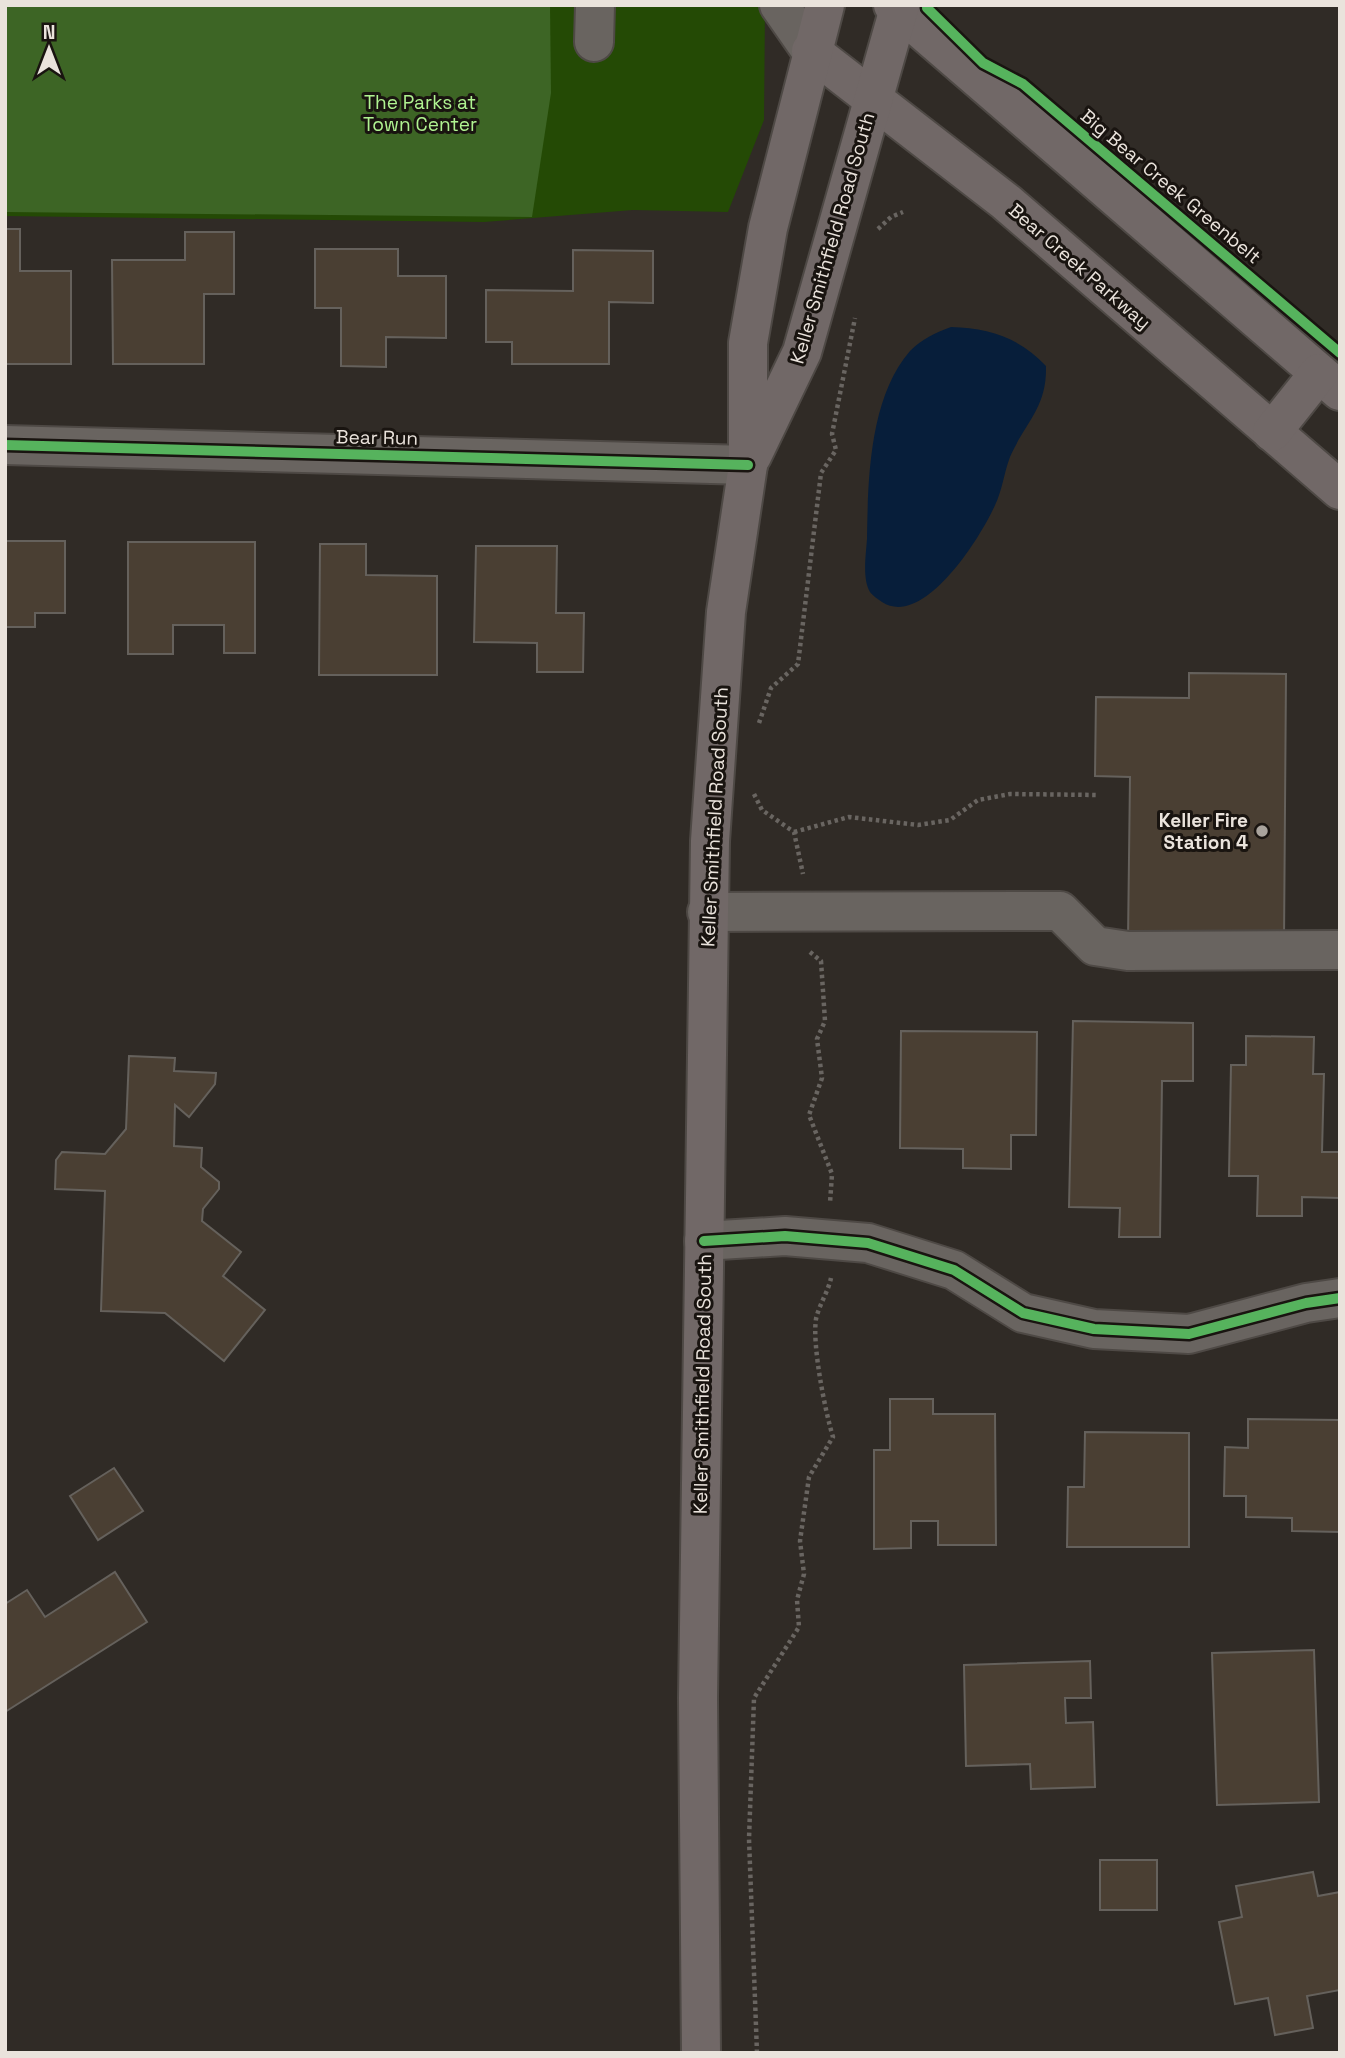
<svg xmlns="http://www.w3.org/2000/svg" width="1345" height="2058" viewBox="0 0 1345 2058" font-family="'Space Grotesk',sans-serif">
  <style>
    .green { fill: #244a05 }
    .forest { fill: #3d6525 }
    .water { fill: #071e3a }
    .building { fill: #4a3f33; stroke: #65615c; stroke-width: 2 }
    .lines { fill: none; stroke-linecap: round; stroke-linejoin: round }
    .minor-casing { stroke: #4e4945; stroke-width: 42 }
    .major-casing { stroke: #4e4945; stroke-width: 42 }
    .path { stroke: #696561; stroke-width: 4.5; stroke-dasharray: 3.5 3.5; stroke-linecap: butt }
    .minor { stroke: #696460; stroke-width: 38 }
    .major { stroke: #716867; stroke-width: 38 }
    .cycleway-casing { stroke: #191410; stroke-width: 15 }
    .cycleway { stroke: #56b35d; stroke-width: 10 }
    .poi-dot { fill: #a9a39c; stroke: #191410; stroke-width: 2.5 }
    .labels { text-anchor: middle; stroke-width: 6; stroke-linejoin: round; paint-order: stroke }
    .park-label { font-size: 19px; fill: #b0f391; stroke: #191410 }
    .street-label { font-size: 19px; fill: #eae3dc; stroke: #191410 }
    .poi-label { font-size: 19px; font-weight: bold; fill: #eae3dc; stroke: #191410; text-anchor: end }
  </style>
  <rect width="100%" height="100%" fill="#302b26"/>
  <polygon class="green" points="5,5 765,5 764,120 728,212 633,210 484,222 5,216"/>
  <polygon class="forest" points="5,5 550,5 551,93 532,217 5,212"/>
  <path class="water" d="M951,327C989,328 1020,338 1046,366C1047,408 1026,421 1010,457C1005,470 1003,485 998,498C986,530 925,630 882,602C879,600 872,595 870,592C862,579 866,554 867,539C868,481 869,398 910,351C922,339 935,333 951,327Z"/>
  <g class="building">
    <polygon points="5,229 20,229 20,271 71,271 71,364 5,364"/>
    <polygon points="185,232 234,232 234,294 204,294 204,364 113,364 112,260 185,260"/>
    <polygon points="315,249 398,249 398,276 446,276 446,338 386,337 386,367 341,366 341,308 315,308"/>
    <polygon points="573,250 653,251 653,303 609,302 609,364 512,364 512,342 486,342 486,290 573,291"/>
    <polygon points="5,541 65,541 65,613 35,613 35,627 5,627"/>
    <polygon points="128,542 255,542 255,653 224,653 224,625 173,625 173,654 128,654"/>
    <polygon points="320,544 366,544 366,575 437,576 437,675 319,675"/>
    <polygon points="476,546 557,546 556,613 584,613 583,672 537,672 537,643 474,642"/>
    <polygon points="1189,673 1286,674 1284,940 1128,939 1130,777 1095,776 1096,697 1189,698"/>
    <polygon points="1073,1021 1193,1023 1193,1081 1162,1081 1160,1237 1119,1237 1120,1208 1069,1207"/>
    <polygon points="901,1031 1037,1032 1036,1135 1011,1135 1011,1169 963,1168 963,1149 900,1148"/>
    <polygon points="1246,1036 1314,1037 1313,1074 1324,1074 1322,1152 1340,1152 1340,1198 1302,1197 1302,1216 1257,1216 1258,1176 1229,1176 1231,1065 1246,1065"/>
    <polygon points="129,1056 175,1058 174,1071 216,1073 215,1084 189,1117 175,1105 174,1146 202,1148 201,1167 219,1182 219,1189 203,1209 202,1221 241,1252 223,1276 265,1310 224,1361 165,1313 101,1311 105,1191 55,1189 56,1160 62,1152 105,1154 126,1129"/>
    <polygon points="890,1399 933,1399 933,1414 995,1414 996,1545 938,1545 938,1521 911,1521 911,1548 874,1549 874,1450 890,1450"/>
    <polygon points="1248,1419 1340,1420 1340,1532 1292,1531 1292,1518 1246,1517 1246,1496 1224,1496 1225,1447 1248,1448"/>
    <polygon points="1085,1432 1189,1433 1189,1547 1067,1547 1068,1487 1084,1487"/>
    <polygon points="114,1468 143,1511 98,1540 70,1496"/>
    <polygon points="115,1572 147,1622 5,1712 5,1604 27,1590 45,1617"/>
    <polygon points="1314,1650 1319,1802 1217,1805 1212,1653"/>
    <polygon points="1090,1661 1091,1698 1065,1698 1066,1723 1093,1722 1095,1787 1031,1789 1030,1764 966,1766 964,1665"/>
    <rect x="1100" y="1860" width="57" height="50"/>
    <polygon points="1313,1872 1318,1896 1340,1892 1340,1990 1307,1996 1313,2028 1275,2035 1268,1998 1235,2004 1219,1922 1242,1917 1236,1886"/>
  </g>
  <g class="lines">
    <g class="minor-casing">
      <g id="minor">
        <polyline points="779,5 811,51"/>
        <polyline points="594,42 595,5"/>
        <polyline points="5,445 748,465"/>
        <polyline points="707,912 1060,911 1095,946 1128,951 1340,950"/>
        <polyline points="704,1241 785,1236 868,1243 954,1270 1023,1313 1094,1329 1189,1334 1306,1303 1340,1298"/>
      </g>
    </g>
    <g class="major-casing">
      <g id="major">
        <polyline points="893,5 1340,391"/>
        <polyline points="811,51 1006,202 1340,490"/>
        <polyline points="1272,432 1319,373"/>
        <polyline points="752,456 802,352 900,5"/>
        <polyline points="701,2053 698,1698 710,841 726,612 748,465 748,343 768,228 825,5"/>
      </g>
    </g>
    <g class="path">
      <polyline points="878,229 891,217 903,212"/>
      <polyline points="759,723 771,688 798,664 821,473 836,450 832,434 855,318"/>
      <polyline points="754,794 762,810 794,832 803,874"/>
      <polyline points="794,832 849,817 918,825 950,820 978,800 1010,794 1099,795"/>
      <polyline points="810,952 821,961 825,1021 817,1039 822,1078 809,1115 832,1174 830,1203"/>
      <path d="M757,2053L749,1839L754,1698L799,1627L797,1600L804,1574L800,1541L809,1477L833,1437C825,1411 812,1345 816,1319C819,1305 828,1292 831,1278"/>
    </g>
    <use href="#minor" class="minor"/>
    <use href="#major" class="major"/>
    <g class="cycleway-casing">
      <g id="cycleway">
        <polyline points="927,8 983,63 1023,84 1340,353"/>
        <polyline points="5,445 748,465"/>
        <polyline points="704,1241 785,1236 868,1243 954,1270 1023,1313 1094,1329 1189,1334 1306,1303 1340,1298"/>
      </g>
    </g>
    <use href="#cycleway" class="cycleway"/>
  </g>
  <circle class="poi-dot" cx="1262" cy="831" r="7"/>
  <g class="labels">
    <g class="park-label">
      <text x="420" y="109">The Parks at<tspan x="420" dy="22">Town Center</tspan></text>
    </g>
    <g class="street-label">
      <text transform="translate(1171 186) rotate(40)" y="7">Big Bear Creek Greenbelt</text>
      <text transform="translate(832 238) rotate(-74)" y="7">Keller Smithfield Road South</text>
      <text transform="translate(1080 266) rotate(41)" y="7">Bear Creek Parkway</text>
      <text transform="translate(377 437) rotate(1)" y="7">Bear Run</text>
      <text transform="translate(714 817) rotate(-87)" y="7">Keller Smithfield Road South</text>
      <text transform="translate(702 1384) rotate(-89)" y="7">Keller Smithfield Road South</text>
    </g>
    <g class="poi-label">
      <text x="1248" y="827">Keller Fire<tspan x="1248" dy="22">Station 4</tspan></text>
    </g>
  </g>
  <rect width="1345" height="2058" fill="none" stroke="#eae3dc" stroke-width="14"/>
  <g transform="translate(49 49)" stroke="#191410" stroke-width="5" paint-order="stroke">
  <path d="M0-5L12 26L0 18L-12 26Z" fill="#eae3dc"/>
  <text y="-10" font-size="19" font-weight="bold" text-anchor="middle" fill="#eae3dc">N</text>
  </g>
</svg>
